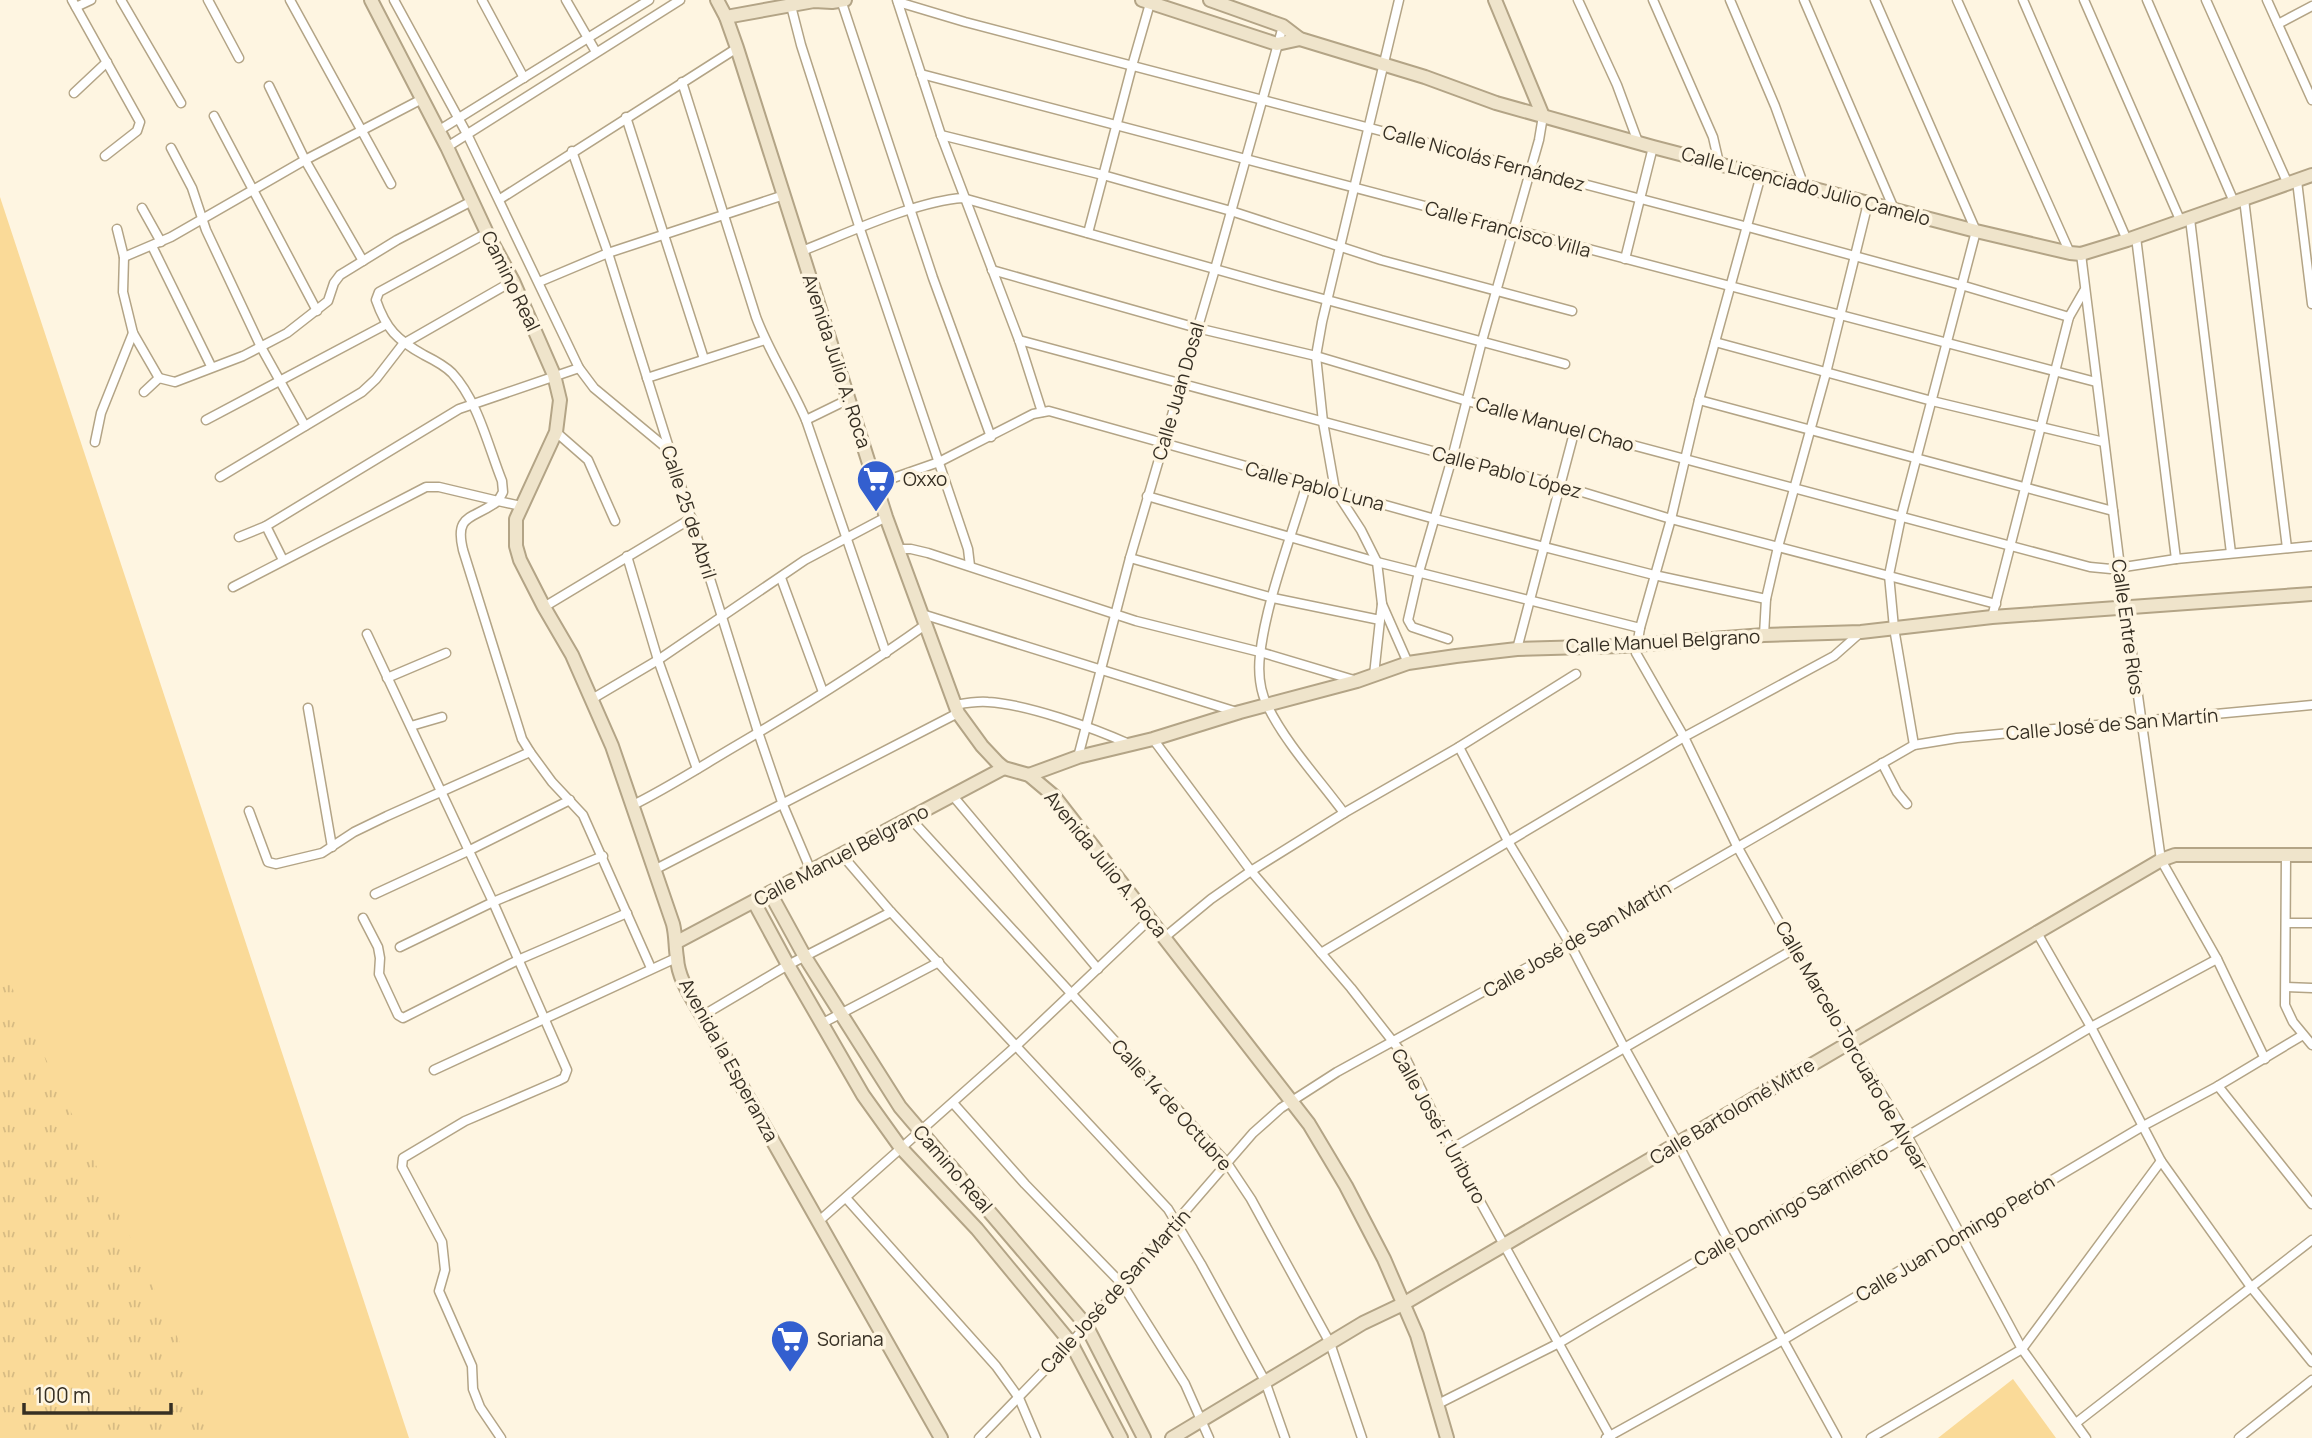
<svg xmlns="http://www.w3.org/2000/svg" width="2312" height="1438" viewBox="0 0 2312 1438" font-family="Manrope,sans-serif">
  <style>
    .green { fill: #fada98 }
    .park { fill: url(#park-tufts) }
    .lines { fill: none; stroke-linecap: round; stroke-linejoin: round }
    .street-casing { stroke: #b3a486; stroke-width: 11 }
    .secondary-casing { stroke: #b3a486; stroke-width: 16 }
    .street { stroke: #fff; stroke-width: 8 }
    .secondary { stroke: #efe4cb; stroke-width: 12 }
    .labels { text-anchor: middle; stroke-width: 7; stroke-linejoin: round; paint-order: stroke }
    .street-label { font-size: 19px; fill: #362f23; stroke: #fef5e1 }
    .poi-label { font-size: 19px; fill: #362f23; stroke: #fef5e1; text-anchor: start }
  </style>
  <defs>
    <pattern id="park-tufts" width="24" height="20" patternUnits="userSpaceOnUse" patternTransform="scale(1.75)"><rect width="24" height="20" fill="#fada98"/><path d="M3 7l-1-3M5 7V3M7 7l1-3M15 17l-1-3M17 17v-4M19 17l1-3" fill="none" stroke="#d7bb83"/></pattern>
  </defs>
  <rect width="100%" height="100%" fill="#fef5e1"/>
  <g class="green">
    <polygon points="0,197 409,1438 0,1438"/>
    <polygon points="2013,1379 2056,1438 1938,1438"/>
  </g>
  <polygon class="park" points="0,962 225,1438 0,1438"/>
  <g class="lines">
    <g class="street-casing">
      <g id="street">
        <polyline points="72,0 140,122 137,131 105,156"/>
        <polyline points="121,0 181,103"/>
        <polyline points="208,0 239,58"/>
        <polyline points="290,0 391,184"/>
        <polyline points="394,0 467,134 579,368 594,388 670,451"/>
        <polyline points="482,0 524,78"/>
        <polyline points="566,0 596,52"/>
        <polyline points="841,0 933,278 991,437"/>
        <polyline points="897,0 941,135 1019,340 1042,412"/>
        <polyline points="1399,0 1322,322 1316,356 1323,422 1335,490 1361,530 1377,562 1382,604 1408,663"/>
        <polyline points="1578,0 1617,85 1638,142"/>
        <polyline points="1653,0 1713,137 1719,163"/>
        <polyline points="1730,0 1775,106 1804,186"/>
        <polyline points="1804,0 1894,209"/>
        <polyline points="1875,0 1976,231 1901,517 1889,575 1894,628 1914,745"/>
        <polyline points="1957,0 2070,253"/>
        <polyline points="2023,0 2127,240"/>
        <polyline points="2084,0 2181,222"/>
        <polyline points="2147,0 2234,202"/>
        <polyline points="2206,0 2288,184"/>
        <polyline points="2267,0 2312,100"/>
        <polyline points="790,2 801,45 860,229 968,549 970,566"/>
        <polyline points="898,2 965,22 1748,227 1961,285 2069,317"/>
        <polyline points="76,7 91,0"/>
        <polyline points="2278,24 2312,6"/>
        <polyline points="921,74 2096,382"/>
        <path d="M682,82L756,317C769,352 791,385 806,420L886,653"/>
        <polyline points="269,86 305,160 363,261"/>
        <polyline points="74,93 107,62"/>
        <polyline points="214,116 317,311"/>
        <polyline points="626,117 704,359"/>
        <polyline points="438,131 649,0"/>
        <polyline points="941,135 1103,175 1231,211 1381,260 1572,311"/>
        <polyline points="447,147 680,0"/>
        <polyline points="171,148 192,188 206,230 261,347 305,426"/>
        <polyline points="572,151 608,253 758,732 783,805 811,871"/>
        <polyline points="1761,175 1699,400 1671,519 1640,628 1636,653 1684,737 1737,846 1794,949 1908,1137 2022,1349 2086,1438"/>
        <polyline points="2297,181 2312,304"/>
        <polyline points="500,199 737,48"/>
        <polyline points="2244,199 2287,548"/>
        <polyline points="142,208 161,242"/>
        <polyline points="2190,219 2231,553"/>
        <polyline points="117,229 124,257 123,292 133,333 159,378"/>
        <polyline points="1088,233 1132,66 1151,0"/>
        <polyline points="2136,237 2176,559"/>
        <polyline points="152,246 211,366"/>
        <path d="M802,251C848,233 916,201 963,198L1275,286L1565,364"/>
        <polyline points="2081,254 2120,567 2161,860 2217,959 2265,1059"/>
        <polyline points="124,257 171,237 305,160 422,99"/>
        <polyline points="1625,259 1653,147"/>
        <polyline points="992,270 1197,328 1316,356 1467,401 2090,567 2111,569 2176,559 2312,546"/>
        <polyline points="539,282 608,253 784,195"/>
        <polyline points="1019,340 1559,485 1671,519 1996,604"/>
        <polyline points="1715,342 1932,401 2104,442"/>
        <polyline points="647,378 765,340"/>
        <polyline points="144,392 159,378 175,382 243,356 287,333 328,301 334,283 340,275 397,240 472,201"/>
        <polyline points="1699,400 2113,511"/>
        <polyline points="206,420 385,325"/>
        <polyline points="806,420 849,399"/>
        <polyline points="556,432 588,460 615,521"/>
        <polyline points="95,442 101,413 133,333"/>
        <polyline points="220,477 362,392 376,379 403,344 513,281"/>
        <path d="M1307,483C1292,535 1266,601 1260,655C1258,672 1260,692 1268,707C1287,745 1319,779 1344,813"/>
        <polyline points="876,484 939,462 1033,414 1049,411 1435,519 1654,575 1766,599"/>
        <polyline points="1147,496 1377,562 1640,628"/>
        <path d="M521,506L498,501C473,520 454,513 463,550L522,739L530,752L552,782L583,815L651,968"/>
        <polyline points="266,526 283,560"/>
        <polyline points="239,537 266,526 459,409 579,368"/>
        <polyline points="897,549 911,549 928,553 1136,621 1260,652 1354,680"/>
        <polyline points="627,556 658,660 697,769"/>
        <polyline points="1130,558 1273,598 1380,620 1382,604"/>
        <polyline points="781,578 823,692"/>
        <path d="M233,587L426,487H439L498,501L503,492L502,481C488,446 478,401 452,373C444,365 434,360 424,355C397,340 386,329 376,300L379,292L487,233"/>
        <polyline points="544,607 692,518"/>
        <polyline points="922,614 1237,712"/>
        <polyline points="1992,617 2069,317 2084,291"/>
        <polyline points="367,634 493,902 567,1070 564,1078 558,1081 465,1121 403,1158 402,1167 442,1242 445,1270 439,1291 472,1366 473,1389 480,1407 501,1438"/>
        <polyline points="1764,635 1766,599 1778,547 1826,373 1868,203"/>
        <polyline points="1448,639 1412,627 1408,620 1419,572 1452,458 1482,341 1539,140 1543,116"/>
        <polyline points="1517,649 1575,429"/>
        <polyline points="1374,675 1380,620"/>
        <polyline points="387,678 446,653"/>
        <polyline points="592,699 658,660 805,560 886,517"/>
        <path d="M955,705C966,703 976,701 988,702C1026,704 1094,728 1129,744"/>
        <polyline points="308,708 332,847"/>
        <polyline points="411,726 442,717"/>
        <polyline points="1153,739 1251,871 1351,988 1405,1057 1451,1149 1611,1438"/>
        <polyline points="1459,747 1509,843 1570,944 1624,1047 1678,1144 1729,1242 1837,1438"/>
        <polyline points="1078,757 1130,558 1215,269 1283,26"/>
        <polyline points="1882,763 1897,792 1907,804"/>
        <polyline points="953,796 1098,969"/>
        <path d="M631,806C668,788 703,765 739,744C802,707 865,668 925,625"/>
        <polyline points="249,811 268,862 276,864 322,853 354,832 387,816 530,752"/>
        <polyline points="910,818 1227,1163 1251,1199 1330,1343 1362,1438"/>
        <polyline points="2286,854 2285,1005 2293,1022 2312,1045"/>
        <polyline points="842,855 891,912 1168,1209 1201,1264 1265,1381 1285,1438"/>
        <polyline points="654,870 958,713"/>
        <polyline points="375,894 468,851 570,800"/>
        <polyline points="363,918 378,947 380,958 379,974 398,1015 403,1018 518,960 627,913"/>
        <polyline points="2287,923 2312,923"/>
        <polyline points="2036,931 2091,1027 2161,1161 2251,1287 2312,1362"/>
        <polyline points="1165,937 1211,899 1251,871 1344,813 1459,747 1576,674"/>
        <polyline points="400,947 493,902 603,856"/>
        <polyline points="1321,953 1684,737 1834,656 1860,633"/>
        <polyline points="2286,987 2312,988"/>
        <polyline points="702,1016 788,965 891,912"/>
        <polyline points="821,1024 939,962"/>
        <polyline points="434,1070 676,958"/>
        <polyline points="2218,1086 2312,1204"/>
        <polyline points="953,1103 1025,1184 1122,1284 1185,1384 1209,1438"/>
        <polyline points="1451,1149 1794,949"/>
        <polyline points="846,1198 996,1366 1019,1398 1036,1438"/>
        <polyline points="819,1221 1016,1046 1150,919"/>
        <polyline points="1436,1405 1559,1343 2091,1027 2217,959"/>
        <polyline points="2076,1423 2312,1240"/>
        <polyline points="979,1438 1071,1343 1253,1133 1281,1108 1337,1072 1570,944 1914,745 1957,738 2312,705"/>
        <polyline points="1606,1438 1783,1340 2143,1126 2218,1086 2303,1035"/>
        <polyline points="1871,1438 2022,1349 2161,1161"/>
        <polyline points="2239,1438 2312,1380"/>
      </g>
    </g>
    <g class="secondary-casing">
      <g id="secondary">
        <path d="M371,0L447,147L487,233L513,281L554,375L560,400L556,432L516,519V546L520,560L544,607L572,655L612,746L673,924C676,936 675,946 677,958C678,979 692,998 702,1016L941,1438"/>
        <polyline points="717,0 726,17 737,48 886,517 958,713 982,746 998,763 1004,768 1029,775 1054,796 1309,1124 1346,1186 1384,1259 1417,1335 1447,1438"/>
        <polyline points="1142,0 1277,44 1300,39"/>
        <polyline points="1210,0 1283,26 1300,39 1425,77 1496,103 1653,147 1976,231 2070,253 2081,254 2127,240 2312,175"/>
        <polyline points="1495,0 1543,116"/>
        <polyline points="726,17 814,1 832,2 845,0"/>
        <polyline points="1029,775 1078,757 1153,739 1240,712 1357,681 1408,663 1456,656 1517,649 1622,646 1764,635 1861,632 1992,617 2312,594"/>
        <polyline points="770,893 805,957 900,1107 1086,1325 1144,1438"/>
        <polyline points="754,902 788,965 863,1095 901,1148 977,1229 1071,1343 1121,1438"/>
        <polyline points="677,942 1004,768"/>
        <polyline points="1172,1438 1363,1323 1403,1304 1504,1245 2161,860 2175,855 2312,855"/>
      </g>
    </g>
    <use href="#street" class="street"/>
    <use href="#secondary" class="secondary"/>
  </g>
  <defs>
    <g id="supermarket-pin" transform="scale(2.0125)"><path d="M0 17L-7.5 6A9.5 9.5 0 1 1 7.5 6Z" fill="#335fcf" stroke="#fef5e1"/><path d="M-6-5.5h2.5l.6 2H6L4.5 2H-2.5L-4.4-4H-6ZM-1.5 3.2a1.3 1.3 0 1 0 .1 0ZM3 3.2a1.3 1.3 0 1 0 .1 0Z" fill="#fff"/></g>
  </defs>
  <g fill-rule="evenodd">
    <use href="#supermarket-pin" x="876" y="479"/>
    <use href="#supermarket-pin" x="790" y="1339"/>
  </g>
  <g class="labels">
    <g class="street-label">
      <text transform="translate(1484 158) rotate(15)" y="7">Calle Nicolás Fernández</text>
      <text transform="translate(1806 186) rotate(15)" y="7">Calle Licenciado Julio Camelo</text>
      <text transform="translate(1508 229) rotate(15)" y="7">Calle Francisco Villa</text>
      <text transform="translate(511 281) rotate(64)" y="7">Camino Real</text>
      <text transform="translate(837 361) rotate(72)" y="7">Avenida Julio A. Roca</text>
      <text transform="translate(1178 391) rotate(-74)" y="7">Calle Juan Dosal</text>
      <text transform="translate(1555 424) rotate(15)" y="7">Calle Manuel Chao</text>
      <text transform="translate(1507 472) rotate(15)" y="7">Calle Pablo López</text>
      <text transform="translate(1315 486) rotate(15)" y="7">Calle Pablo Luna</text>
      <text transform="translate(689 512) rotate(72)" y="7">Calle 25 de Abril</text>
      <text transform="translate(2128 627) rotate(82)" y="7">Calle Entre Ríos</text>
      <text transform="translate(1663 641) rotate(-3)" y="7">Calle Manuel Belgrano</text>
      <text transform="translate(2112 724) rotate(-5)" y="7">Calle José de San Martín</text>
      <text transform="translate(841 855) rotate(-28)" y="7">Calle Manuel Belgrano</text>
      <text transform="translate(1106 864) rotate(51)" y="7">Avenida Julio A. Roca</text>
      <text transform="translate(1577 939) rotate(-30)" y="7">Calle José de San Martín</text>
      <text transform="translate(1852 1046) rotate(60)" y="7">Calle Marcelo Torcuato de Alvear</text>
      <text transform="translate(729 1060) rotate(61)" y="7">Avenida la Esperanza</text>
      <text transform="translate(1172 1105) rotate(48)" y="7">Calle 14 de Octubre</text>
      <text transform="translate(1732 1111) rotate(-31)" y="7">Calle Bartolomé Mitre</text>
      <text transform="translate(1439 1126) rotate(61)" y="7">Calle José F. Uriburo</text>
      <text transform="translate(953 1169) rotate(49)" y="7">Camino Real</text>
      <text transform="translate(1791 1206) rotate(-30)" y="7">Calle Domingo Sarmiento</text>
      <text transform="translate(1955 1238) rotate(-31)" y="7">Calle Juan Domingo Perón</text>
      <text transform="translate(1115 1291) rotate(-48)" y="7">Calle José de San Martín</text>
    </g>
    <g class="poi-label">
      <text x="903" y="486">Oxxo</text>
      <text x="817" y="1346">Soriana</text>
    </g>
  </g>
  <path d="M24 1403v10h147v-10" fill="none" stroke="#362f23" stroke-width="3.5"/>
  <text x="35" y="1403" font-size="21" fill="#362f23" stroke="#fef5e1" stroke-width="5" paint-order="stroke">100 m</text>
</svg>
